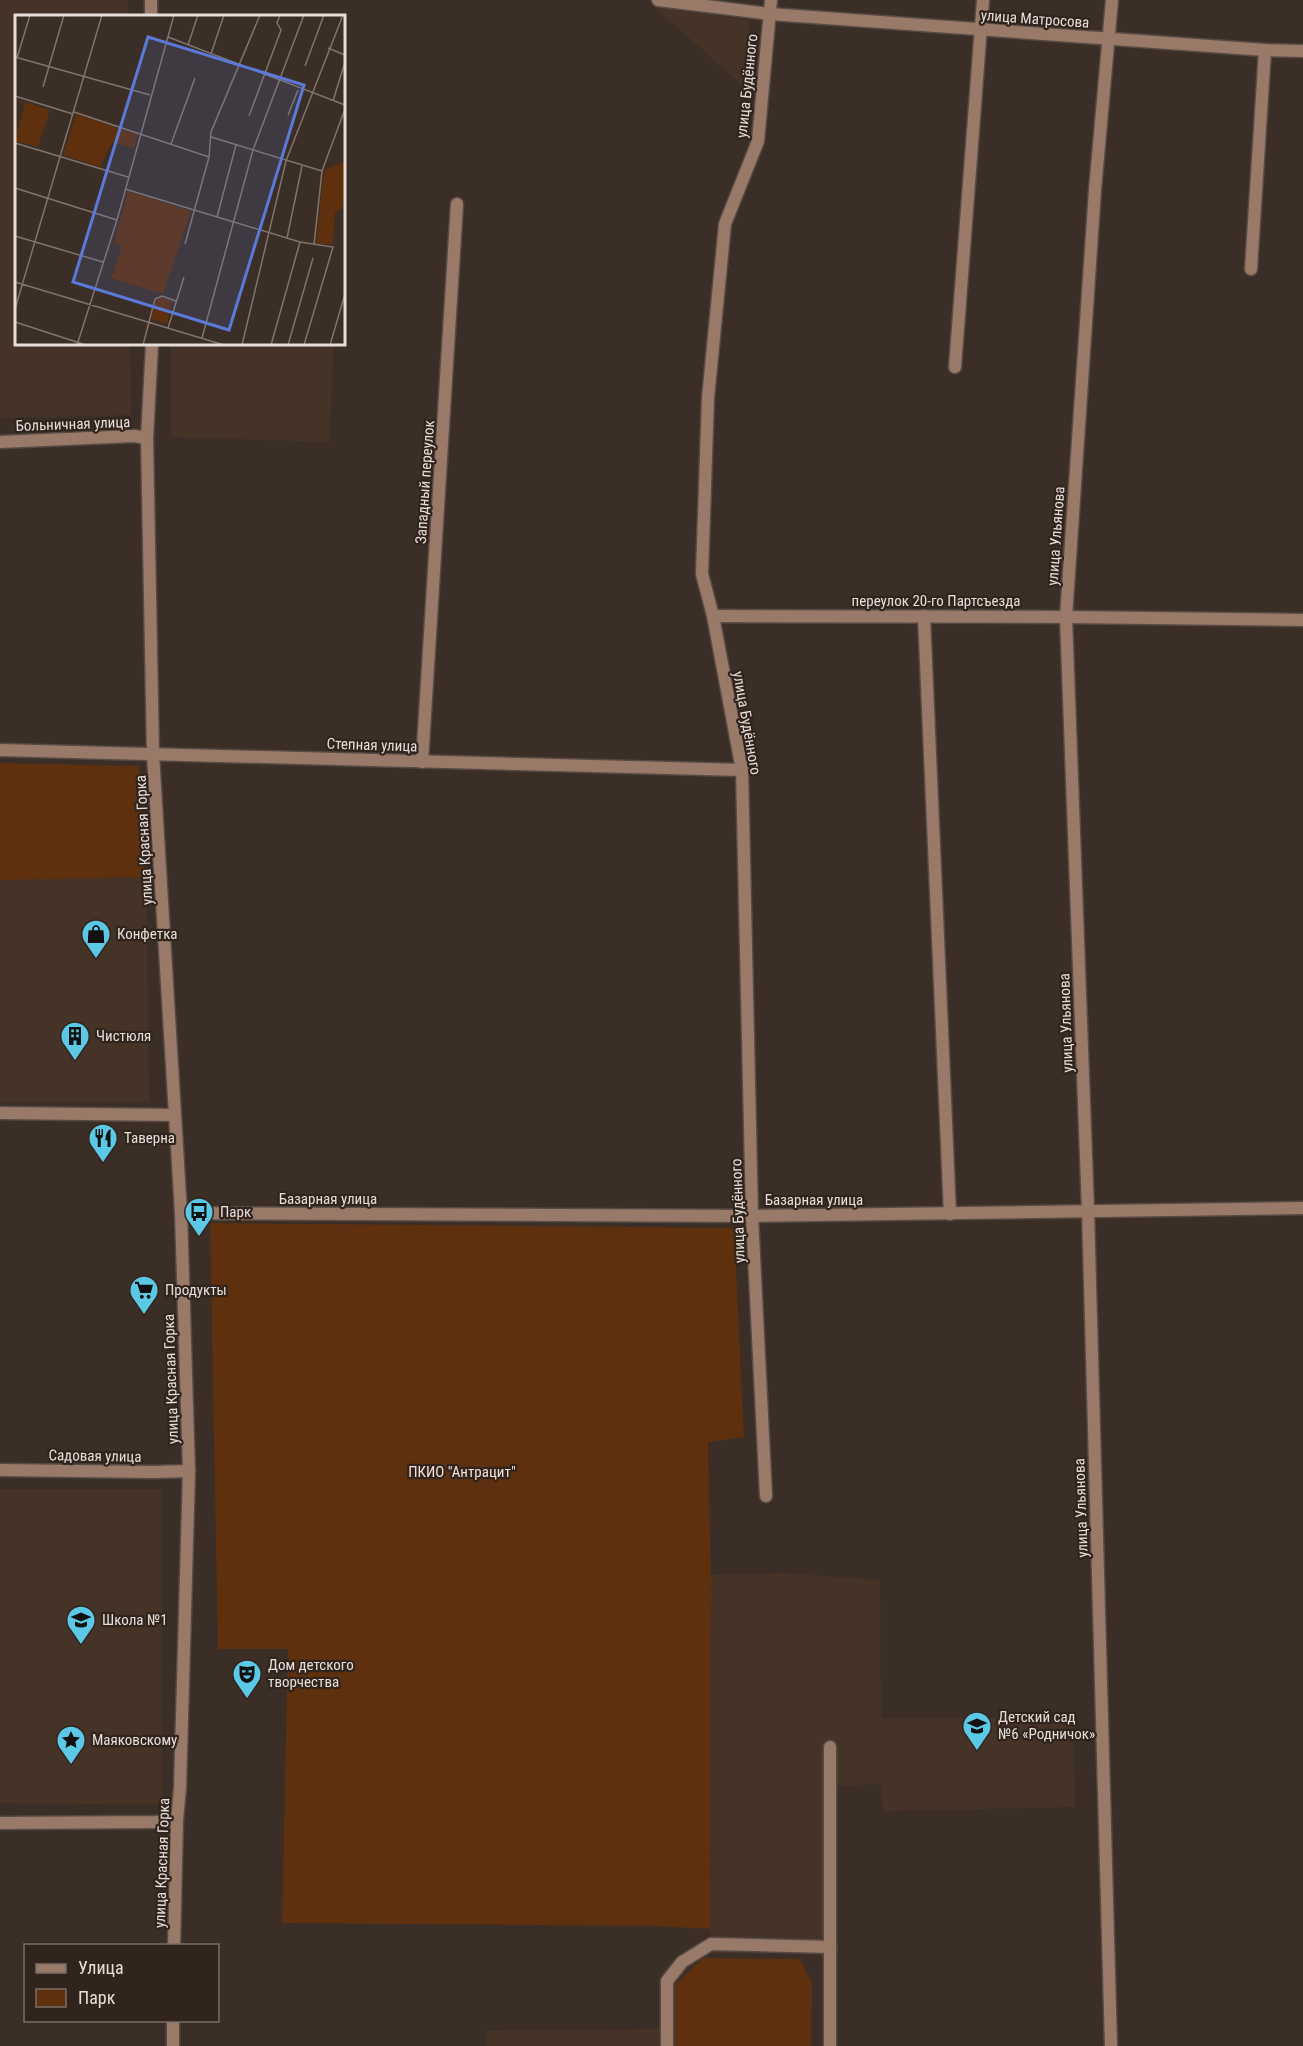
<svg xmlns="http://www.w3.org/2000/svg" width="1303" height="2046" viewBox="0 0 1303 2046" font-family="'Roboto Condensed',sans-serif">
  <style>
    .built { fill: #463328 }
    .green { fill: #5e300e }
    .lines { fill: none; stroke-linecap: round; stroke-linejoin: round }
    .street-casing { stroke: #574a43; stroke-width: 15 }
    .street { stroke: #997967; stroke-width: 12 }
    .labels { text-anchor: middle; stroke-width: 4.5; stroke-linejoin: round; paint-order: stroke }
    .street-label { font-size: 15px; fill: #e7ded9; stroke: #31241d }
    .poi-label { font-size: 15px; fill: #e7ded9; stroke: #31241d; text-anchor: start }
    .park-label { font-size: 15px; fill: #f4e0d4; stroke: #31241d }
    .inset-road { fill: none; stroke: #80746e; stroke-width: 1.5 }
    .view { fill: #5a79d8; fill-opacity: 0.15; stroke: #5a79d8; stroke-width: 3 }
    .inset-edge { fill: none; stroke: #e7ded9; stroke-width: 3 }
  </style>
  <rect width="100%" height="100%" fill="#3b2e27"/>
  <g class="built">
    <polygon points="0,0 128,0 128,16 16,16 16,344 130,344 131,415 0,418"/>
    <polygon points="651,4 749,21 750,92"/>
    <polygon points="171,344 334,344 329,442 171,437"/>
    <polygon points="146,877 149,1102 0,1102 0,880"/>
    <polygon points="0,1489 162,1489 162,1805 0,1803"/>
    <polygon points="783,1573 880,1580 881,1718 1073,1717 1075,1807 883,1811 881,1784 834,1786 838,1954 710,1953 711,1575"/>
    <polygon points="659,2029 659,2046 486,2046 486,2031"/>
  </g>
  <g class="green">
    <polygon points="0,763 139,766 146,877 0,880"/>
    <polygon points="210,1223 734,1228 744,1437 708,1442 711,1575 710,1929 657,1926 282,1923 288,1649 218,1649"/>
    <polygon points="703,1958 800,1959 812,1983 811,2046 675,2046 675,1985"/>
  </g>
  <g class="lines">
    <g class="street-casing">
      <g id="street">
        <polyline points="151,0 151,16"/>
        <polyline points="658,0 770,14 1265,50 1303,51"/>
        <polyline points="1251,269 1265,50"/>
        <polyline points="152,344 147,438 153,754 181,1213 189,1471 180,1788 177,1820 174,1946"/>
        <polyline points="955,367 983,0"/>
        <polyline points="0,442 134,436 147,438"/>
        <polyline points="713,616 1066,617 1303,620"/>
        <polyline points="924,616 950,1214"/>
        <polyline points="0,750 742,770"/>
        <polyline points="422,762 457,204"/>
        <polyline points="0,1113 174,1115"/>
        <polyline points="181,1213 752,1216 1303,1208"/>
        <polyline points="0,1470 154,1472 189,1471"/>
        <polyline points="766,1496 752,1216 742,770 713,616 702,574 708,398 725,224 758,141 771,0"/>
        <polyline points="0,1823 156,1822 177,1820"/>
        <polyline points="173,2046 173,2020"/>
        <polyline points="667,2046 667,1981 682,1962 711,1944 830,1947"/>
        <polyline points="830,2046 830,1747"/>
        <polyline points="1111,2046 1088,1210 1066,617 1095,190 1112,0"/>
      </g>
    </g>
    <use href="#street" class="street"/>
  </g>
  <defs>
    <g id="shop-pin" transform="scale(1.5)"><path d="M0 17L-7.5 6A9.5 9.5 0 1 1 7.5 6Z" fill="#5bc8e6" stroke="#31241d"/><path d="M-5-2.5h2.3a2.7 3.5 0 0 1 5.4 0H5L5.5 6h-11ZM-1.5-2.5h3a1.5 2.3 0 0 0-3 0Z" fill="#111"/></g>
    <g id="building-pin" transform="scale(1.5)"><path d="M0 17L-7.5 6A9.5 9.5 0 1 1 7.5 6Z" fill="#5bc8e6" stroke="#31241d"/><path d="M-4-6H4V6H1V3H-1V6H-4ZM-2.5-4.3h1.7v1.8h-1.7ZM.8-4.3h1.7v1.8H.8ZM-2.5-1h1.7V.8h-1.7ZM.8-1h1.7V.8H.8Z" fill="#111"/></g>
    <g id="restaurant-pin" transform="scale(1.5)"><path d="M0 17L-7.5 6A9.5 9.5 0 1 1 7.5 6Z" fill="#5bc8e6" stroke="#31241d"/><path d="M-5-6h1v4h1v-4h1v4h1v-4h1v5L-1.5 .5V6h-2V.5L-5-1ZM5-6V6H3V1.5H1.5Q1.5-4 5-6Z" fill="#111"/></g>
    <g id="bus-pin" transform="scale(1.5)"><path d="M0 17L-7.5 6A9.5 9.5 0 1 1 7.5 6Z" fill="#5bc8e6" stroke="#31241d"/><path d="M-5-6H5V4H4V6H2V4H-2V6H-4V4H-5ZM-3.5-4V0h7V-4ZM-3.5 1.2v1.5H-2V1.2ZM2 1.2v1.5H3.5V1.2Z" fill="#111"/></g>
    <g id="supermarket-pin" transform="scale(1.5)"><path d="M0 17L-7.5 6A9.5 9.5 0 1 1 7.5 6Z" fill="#5bc8e6" stroke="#31241d"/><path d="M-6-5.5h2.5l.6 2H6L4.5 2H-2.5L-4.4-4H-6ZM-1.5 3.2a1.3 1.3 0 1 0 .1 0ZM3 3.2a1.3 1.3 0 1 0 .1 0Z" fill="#111"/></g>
    <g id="school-pin" transform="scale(1.5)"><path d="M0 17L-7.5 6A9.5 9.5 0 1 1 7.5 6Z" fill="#5bc8e6" stroke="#31241d"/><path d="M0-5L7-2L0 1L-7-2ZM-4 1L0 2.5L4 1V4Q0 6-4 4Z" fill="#111"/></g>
    <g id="theatre-pin" transform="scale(1.5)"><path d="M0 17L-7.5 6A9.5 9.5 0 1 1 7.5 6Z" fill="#5bc8e6" stroke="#31241d"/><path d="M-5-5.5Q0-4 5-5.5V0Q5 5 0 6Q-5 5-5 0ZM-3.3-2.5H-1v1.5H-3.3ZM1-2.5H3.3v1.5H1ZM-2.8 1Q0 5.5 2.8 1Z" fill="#111"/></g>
    <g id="sight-pin" transform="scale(1.5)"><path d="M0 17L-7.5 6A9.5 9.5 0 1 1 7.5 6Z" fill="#5bc8e6" stroke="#31241d"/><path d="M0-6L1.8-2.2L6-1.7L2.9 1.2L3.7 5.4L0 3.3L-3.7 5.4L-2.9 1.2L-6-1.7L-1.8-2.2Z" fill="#111"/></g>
  </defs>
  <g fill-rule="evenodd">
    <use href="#shop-pin" x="96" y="934"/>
    <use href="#building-pin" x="75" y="1036"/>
    <use href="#restaurant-pin" x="103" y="1138"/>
    <use href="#bus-pin" x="199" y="1212"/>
    <use href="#supermarket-pin" x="144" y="1290"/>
    <use href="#school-pin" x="81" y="1620"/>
    <use href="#theatre-pin" x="247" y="1674"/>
    <use href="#school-pin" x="977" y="1726"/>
    <use href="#sight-pin" x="71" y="1740"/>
  </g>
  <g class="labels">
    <g class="street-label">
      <text transform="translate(1035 19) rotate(4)" y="5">улица Матросова</text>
      <text transform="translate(747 86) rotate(-84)" y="5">улица Будённого</text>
      <text transform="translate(73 424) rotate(-2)" y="5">Больничная улица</text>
      <text transform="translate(425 482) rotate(-86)" y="5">Западный переулок</text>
      <text transform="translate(1056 536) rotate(-86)" y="5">улица Ульянова</text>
      <text x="936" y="606">переулок 20-го Партсъезда</text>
      <text transform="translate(747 723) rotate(80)" y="5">улица Будённого</text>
      <text transform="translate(372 745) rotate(2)" y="5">Степная улица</text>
      <text transform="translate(144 840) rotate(-93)" y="5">улица Красная Горка</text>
      <text transform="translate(1066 1023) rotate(-92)" y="5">улица Ульянова</text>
      <text x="328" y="1204">Базарная улица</text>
      <text x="814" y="1205">Базарная улица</text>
      <text transform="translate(738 1211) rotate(-92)" y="5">улица Будённого</text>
      <text transform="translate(171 1379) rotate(-92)" y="5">улица Красная Горка</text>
      <text transform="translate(95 1456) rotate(1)" y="5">Садовая улица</text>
      <text transform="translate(1081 1508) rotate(-92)" y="5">улица Ульянова</text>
      <text transform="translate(162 1863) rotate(-88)" y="5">улица Красная Горка</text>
    </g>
    <g class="poi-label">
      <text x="117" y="939">Конфетка</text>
      <text x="96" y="1041">Чистюля</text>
      <text x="124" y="1143">Таверна</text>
      <text x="220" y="1217">Парк</text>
      <text x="165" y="1295">Продукты</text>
      <text x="102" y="1625">Школа №1</text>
      <text x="268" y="1670">Дом детского<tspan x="268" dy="17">творчества</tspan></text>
      <text x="998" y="1722">Детский сад<tspan x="998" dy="17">№6 «Родничок»</tspan></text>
      <text x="92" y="1745">Маяковскому</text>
    </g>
    <g class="park-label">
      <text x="462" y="1477">ПКИО "Антрацит"</text>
    </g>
  </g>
  <g transform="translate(15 15)">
    <rect width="330" height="330" fill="#3b2e27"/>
    <path d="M10,87L35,95L23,132L0,126ZM61,99L122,119L119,133L97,127L85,152L48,140ZM330,146V183L327,194L320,197L318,229H301L309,155ZM113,176L176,196L148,279L96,263L107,231L99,228ZM146,282L157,286L152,309L136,304L141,285Z" fill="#5e300e"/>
    <path class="inset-road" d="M153,22L330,90M173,30L183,0M313,33L330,40M196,39L209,0M0,42L135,80M2,43L15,0M290,51L309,0M28,72L49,0M0,81L58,99M318,86L330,47M59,97L194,142M273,100L283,75M234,101L266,15L262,8L265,0M196,122L307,156M0,128L113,162M156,129L180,63M0,173L102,205M110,174L285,227L318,232L289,330M202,202L221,130M0,221L88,247M272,223L287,151M170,229L194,142L196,117L245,0M299,230L307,156L330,94M0,267L209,330M0,294L87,0M0,307L71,330M153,313L169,262M187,323L238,135L289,0M62,330L102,205L159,0M128,330L140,284L147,281L161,286M227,330L271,146L328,0M256,330L285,227M273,330L298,243M315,330L330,279"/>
    <path class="view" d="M133,22L289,70L214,315L58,267Z"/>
    <rect width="330" height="330" class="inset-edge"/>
  </g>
  <rect x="24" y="1944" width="195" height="78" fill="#31241d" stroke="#7a6e68" stroke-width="1.5"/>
  <rect x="36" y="1964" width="30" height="9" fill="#997967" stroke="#7a6e68" stroke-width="1.5"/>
  <text x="78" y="1974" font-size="18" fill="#e7ded9">Улица</text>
  <rect x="36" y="1989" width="30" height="18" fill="#5e300e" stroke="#7a6e68" stroke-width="1.5"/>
  <text x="78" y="2004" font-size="18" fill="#e7ded9">Парк</text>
</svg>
